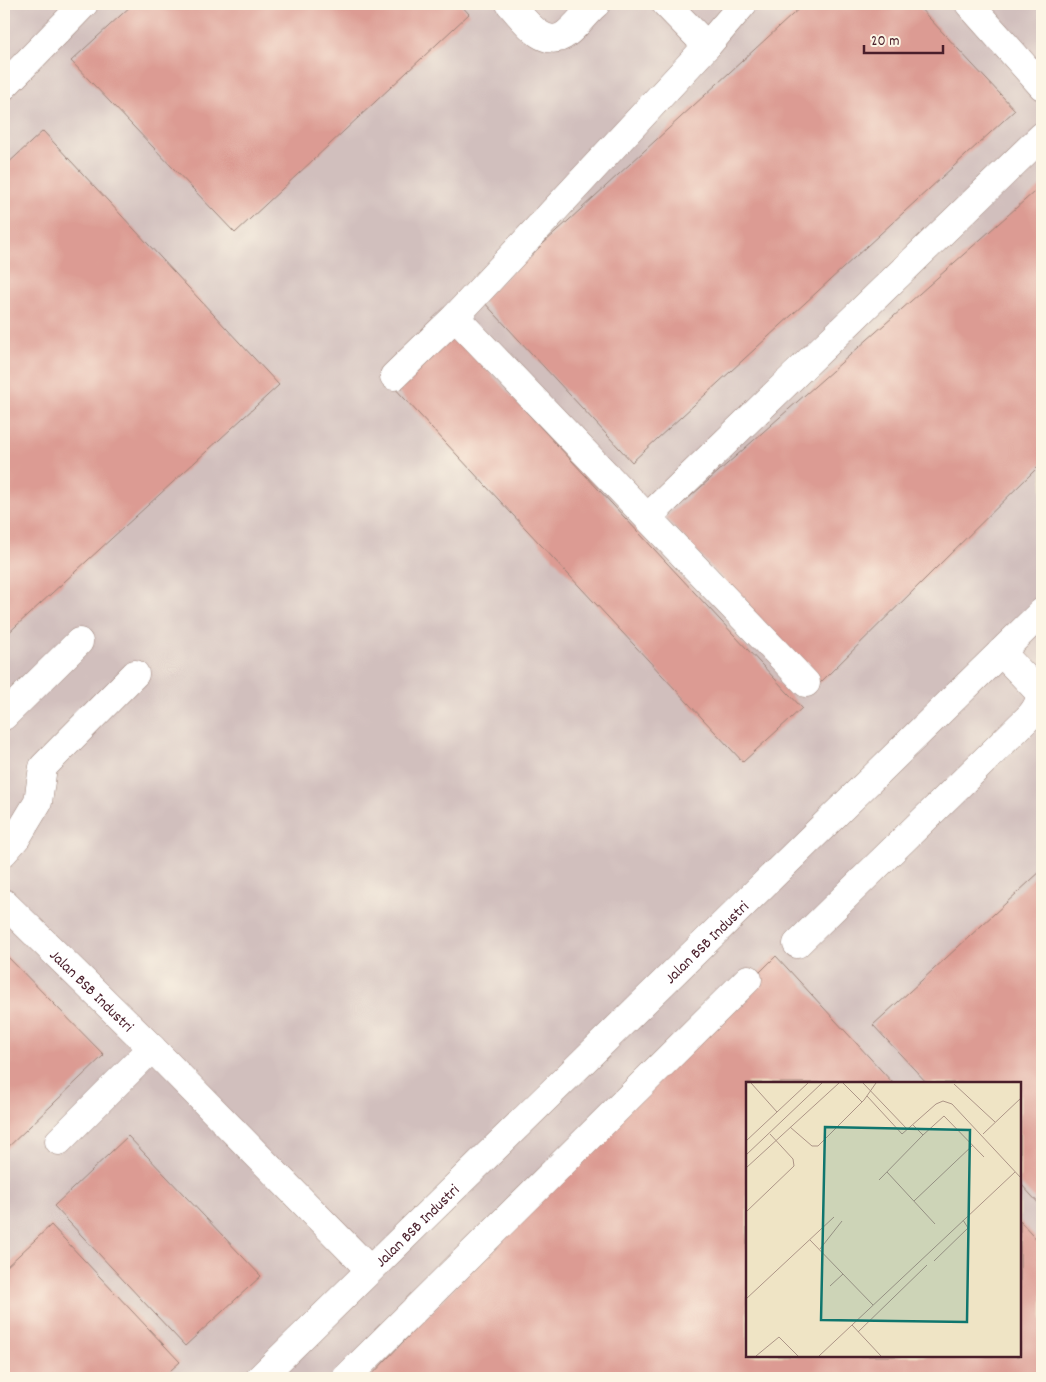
<svg xmlns="http://www.w3.org/2000/svg" width="1046" height="1382" viewBox="0 0 1046 1382" font-family="Dekko,sans-serif">
  <style>
    .industrial { fill: #d1bfbd; fill-rule: evenodd }
    .building { fill: #dc9b93 }
    .lines { fill: none; stroke-linecap: round; stroke-linejoin: round }
    .minor-casing { stroke: #9c8278; stroke-width: 29 }
    .minor { stroke: #fff; stroke-width: 28 }
    .labels { text-anchor: middle; stroke-width: 4.5; stroke-linejoin: round; paint-order: stroke }
    .street-label { font-size: 16px; fill: #4a1f2b; stroke: #fcf5e5 }
    .inset-road { fill: none; stroke: #ad9587; stroke-width: 1 }
    .view { fill: #0f766e; fill-opacity: 0.15; stroke: #0f766e; stroke-width: 2.5 }
    .inset-edge { fill: none; stroke: #4a1f2b; stroke-width: 2.5 }
  </style>
  <rect width="100%" height="100%" fill="#fcf5e5"/>
  <filter id="ink" filterUnits="userSpaceOnUse"><feTurbulence type="fractalNoise" baseFrequency=".02" numOctaves="2"/><feDisplacementMap in="SourceGraphic" scale="10" xChannelSelector="R" yChannelSelector="G"/><feConvolveMatrix kernelMatrix="1 2 1 2 8 2 1 2 1" color-interpolation-filters="sRGB"/></filter>
  <filter id="wash" filterUnits="userSpaceOnUse"><feTurbulence type="fractalNoise" baseFrequency=".0096" numOctaves="4" result="noise"/><feDisplacementMap in="SourceGraphic" scale="20" xChannelSelector="R" yChannelSelector="G"/><feGaussianBlur stdDeviation="1.12" result="paint"/><feColorMatrix in="noise" values="0 0 0 0 0 0 0 0 0 0 0 0 0 0 0 0 0 1.4 0 .05"/><feComposite in="paint" operator="in"/></filter>
  <g filter="url(#wash)">
    <rect width="100%" height="100%" fill="#efe4c5"/>
    <path class="industrial" d="M4,4H1042V1378H4ZM747,1083H1020V1356H747Z"/>
    <g id="blocks">
      <g class="building">
        <polygon points="133,4 460,4 469,14 235,233 71,61"/>
        <polygon points="804,4 916,4 1015,110 632,462 482,300"/>
        <polygon points="43,131 279,385 4,637 4,167"/>
        <polygon points="1042,185 1042,463 820,683 666,518"/>
        <polygon points="450,330 802,708 743,762 391,384"/>
        <polygon points="1042,870 1042,1207 1020,1183 1020,1083 927,1083 873,1025"/>
        <polygon points="4,953 104,1055 4,1151"/>
        <polygon points="776,956 893,1083 747,1083 747,1356 1020,1356 1020,1221 1042,1245 1042,1378 369,1378 620,1112"/>
        <polygon points="128,1136 261,1276 185,1346 54,1206"/>
        <polygon points="51,1225 180,1362 162,1378 4,1378 4,1269"/>
      </g>
    </g>
  </g>
  <g filter="url(#ink)">
    <use href="#blocks" fill-opacity="0" stroke="#9c8278" stroke-width="1"/>
    <g class="lines">
      <g class="minor-casing">
        <g id="minor">
          <path d="M510,4C522,17 544,51 566,34C577,26 585,13 596,4"/>
          <polyline points="969,4 1042,86"/>
          <polyline points="707,46 743,4"/>
          <polyline points="4,86 84,4"/>
          <polyline points="455,317 806,683"/>
          <polyline points="394,376 455,317 707,46 666,4"/>
          <polyline points="648,517 1042,136"/>
          <polyline points="4,716 79,642"/>
          <polyline points="4,852 17,837 38,802 43,767 135,674"/>
          <path id="s1" d="M4,903L152,1048L370,1270"/>
          <path d="M797,944L1031,715C1037,707 1040,702 1039,692L1001,652"/>
          <polyline points="59,1141 152,1048"/>
          <path id="s2" d="M260,1378L1042,612"/>
          <polyline points="346,1378 748,979"/>
        </g>
      </g>
      <use href="#minor" class="minor"/>
    </g>
  </g>
  <g class="labels">
    <g class="street-label">
      <text dy="6" stroke="none"><textPath href="#s2" startOffset="624">Jalan BSB Industri</textPath></text>
      <text dy="6" stroke="none"><textPath href="#s1" startOffset="124">Jalan BSB Industri</textPath></text>
      <text dy="6" stroke="none"><textPath href="#s2" startOffset="219">Jalan BSB Industri</textPath></text>
    </g>
  </g>
  <g transform="translate(746 1082)">
    <rect width="275" height="275" fill="#efe4c5"/>
    <path class="inset-road" d="M5,1L31,30M97,1L116,20M117,1L161,47M208,2L249,40M121,14L156,52L190,22L197,19L206,22L275,96M44,45L66,64H72L118,18L130,1M237,52L275,16M177,53L198,34L238,75M0,59L62,1M0,73L76,1M0,86L93,1M141,90L189,142M133,98L177,53L167,43M168,119L227,63M0,130L48,84L47,77L24,52M64,158L127,223M74,167L96,139M188,179L222,146L217,138M84,204L97,192M0,217L88,135M106,243L135,274M112,250L181,183M10,274L33,255L52,274M73,274L269,90"/>
    <path class="view" d="M79,45L224,48L221,240L75,238Z"/>
    <rect width="275" height="275" class="inset-edge"/>
  </g>
  <rect width="1046" height="1382" fill="none" stroke="#fcf5e5" stroke-width="20"/>
  <path d="M864 45v8h79v-8" fill="none" stroke="#4a1f2b" stroke-width="2.5"/>
  <text x="871" y="45" font-size="15" fill="#4a1f2b" stroke="#fcf5e5" stroke-width="4" paint-order="stroke">20 m</text>
</svg>
